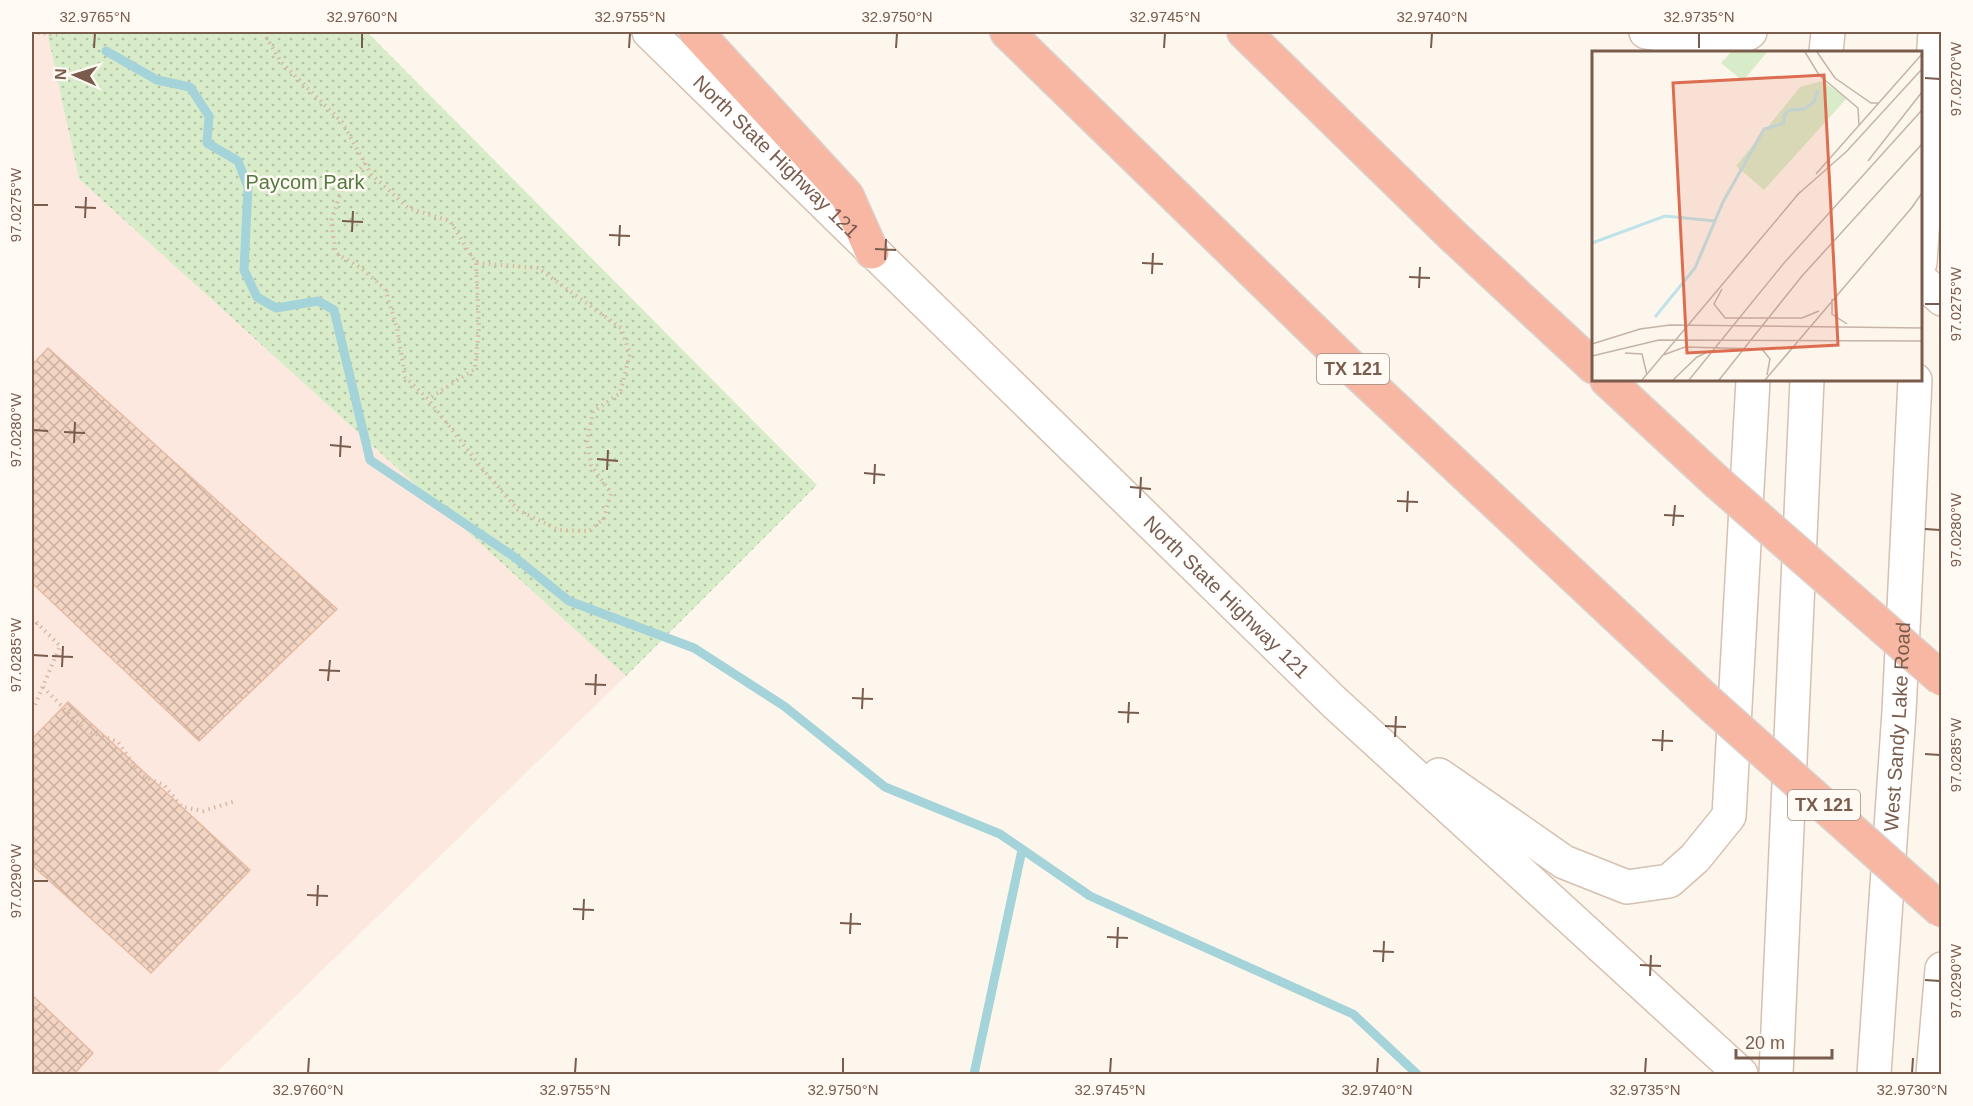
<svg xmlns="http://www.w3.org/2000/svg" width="1973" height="1106" viewBox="0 0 1973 1106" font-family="Arial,sans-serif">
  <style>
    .commercial { fill: #fde8e0 }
    .park { fill: url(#park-dots) }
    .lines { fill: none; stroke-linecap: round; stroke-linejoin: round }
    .stream { stroke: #a5d3da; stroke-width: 9 }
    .building { fill: url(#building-cross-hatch); stroke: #e6bba3; stroke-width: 1.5 }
    .secondary-casing { stroke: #d6c0b0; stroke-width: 36 }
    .highway-casing { stroke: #dad1cd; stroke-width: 36 }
    .path { stroke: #d9b8a5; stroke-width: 4; stroke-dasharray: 1.5 4.5; stroke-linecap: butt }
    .secondary { stroke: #fff; stroke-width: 33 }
    .highway { stroke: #f7b7a3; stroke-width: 33 }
    .highway-bridge-casing { stroke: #dad1cd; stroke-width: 36; stroke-linecap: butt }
    .highway-bridge { stroke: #f7b7a3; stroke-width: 33 }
    .ticks { fill: none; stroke: #7a5c4d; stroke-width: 2 }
    .labels { text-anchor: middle; stroke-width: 5; stroke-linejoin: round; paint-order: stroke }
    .shield { fill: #fffaf3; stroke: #a28b7f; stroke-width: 1.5 }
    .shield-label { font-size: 18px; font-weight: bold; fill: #7a5c4d }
    .street-label { font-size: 20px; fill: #7a5c4d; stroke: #fffaf3 }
    .park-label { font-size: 20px; fill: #537a41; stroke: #fffaf3 }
    .inset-river { fill: none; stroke: #bfe3e8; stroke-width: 3 }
    .inset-road { fill: none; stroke: #c5b3a7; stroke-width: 1.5 }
    .view { fill: #dc6d51; fill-opacity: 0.15; stroke: #dc6d51; stroke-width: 3 }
    .inset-edge { fill: none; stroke: #7a5c4d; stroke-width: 3 }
    .neatline { fill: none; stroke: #7a5c4d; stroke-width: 2 }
    .ticks-label { font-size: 15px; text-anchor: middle; fill: #7a5c4d }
  </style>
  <defs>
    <pattern id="park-dots" width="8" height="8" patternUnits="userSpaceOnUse" patternTransform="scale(1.5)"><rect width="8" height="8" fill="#d8ecc9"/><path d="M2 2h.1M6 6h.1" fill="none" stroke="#b4c2a5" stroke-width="1.8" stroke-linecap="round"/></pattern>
    <pattern id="building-cross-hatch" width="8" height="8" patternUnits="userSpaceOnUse" patternTransform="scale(1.5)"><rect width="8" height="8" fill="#f3d5c3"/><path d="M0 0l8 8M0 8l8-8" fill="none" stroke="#cab0a1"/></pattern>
  </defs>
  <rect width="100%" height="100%" fill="#fdf6ec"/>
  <polygon class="commercial" points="32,32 47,32 79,179 626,676 215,1074 32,1074"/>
  <polygon class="park" points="47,32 367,32 817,485 626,676 79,179"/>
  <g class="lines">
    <g class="stream">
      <polyline points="106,51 157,80 190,87 209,116 207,143 238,161 248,187 244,270 257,297 276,308 318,301 334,310 370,460 513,556 569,601 694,648 784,706 885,787 1000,834 1090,896 1353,1014 1417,1074"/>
      <polyline points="974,1074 1022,850"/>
    </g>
  </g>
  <g class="building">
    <polygon points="48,348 337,609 199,741 32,583 32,365"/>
    <polygon points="68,702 250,870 151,973 32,865 32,739"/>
    <polygon points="32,995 93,1053 74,1074 32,1074"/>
  </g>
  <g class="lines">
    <g class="secondary-casing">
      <g id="secondary">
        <path id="s1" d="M649,32L1334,702L1741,1074"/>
        <polyline points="1646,32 1690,39 1745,35 1750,32"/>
        <polyline points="1826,52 1828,32"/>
        <polyline points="1920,263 1935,32"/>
        <polyline points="1920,279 1942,299"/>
        <polyline points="1439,775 1564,862 1627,887 1669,881 1695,858 1729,816 1753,380"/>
        <polyline points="1776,1074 1807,380"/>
        <path id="s2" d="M1874,1074L1899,712L1915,380"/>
        <polyline points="1933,1074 1942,969"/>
      </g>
    </g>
    <g class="highway-casing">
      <g id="highway">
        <polyline points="696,32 847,196 872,252"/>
        <polyline points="1007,32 1351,367 1706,700"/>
        <polyline points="1244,32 1453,236 1594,367"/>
        <polyline points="1607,380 1717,482"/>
      </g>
    </g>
    <g class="path">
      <polyline points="32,32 59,35 62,32"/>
      <polyline points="263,32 281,62 342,122 371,174 408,208 450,221 476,263 479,328 475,369 428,399"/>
      <polyline points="365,163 341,191 331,222 336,253 361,268 385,289 397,328 405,377 428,399 481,467 518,510 559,530 589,531 604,518 611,493 591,465 587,440 593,412 620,393 630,354 621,328 538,268 476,263"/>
      <polyline points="32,618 60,646 35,705 32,706"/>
      <polyline points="32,629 37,623"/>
      <polyline points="43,687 85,730 118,742 142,776 164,785 182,807 203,811 236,801"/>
    </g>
    <use href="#secondary" class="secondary"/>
    <use href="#highway" class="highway"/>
    <g class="highway-bridge-casing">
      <g id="highway-bridge">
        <polyline points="1717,482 1942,679"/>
        <polyline points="1706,700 1942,911"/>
      </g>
    </g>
    <use href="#highway-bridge" class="highway-bridge"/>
  </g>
  <path class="ticks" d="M94,48L95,33M362,48V33M629,48L630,33M896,48L897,33M1164,48L1165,33M1431,48L1432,33M1699,48V33M1925,78L1940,79M33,205H48M75,207L96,208M85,218L86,197M342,221L363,222M352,232L353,211M609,235L630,236M619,246L620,225M875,249L896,250M885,260L886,239M1142,263L1163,264M1152,274L1153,253M1409,277L1430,278M1419,288L1420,267M1925,304H1940M33,430L48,431M64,432L85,433M74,443L75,422M330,445L351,447M340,457L341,436M597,459L618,461M607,470L608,450M864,473L885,475M874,484L875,464M1130,487L1151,489M1140,498L1141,477M1397,501L1418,502M1407,512L1408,491M1664,515L1684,516M1673,526L1675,505M1925,529L1940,530M33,655L48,656M52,656L73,657M62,667L63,646M319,670L340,671M328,681L330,660M585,684L606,685M595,695L596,674M852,698L873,699M862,709L863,688M1118,712L1139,713M1128,723L1129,702M1385,726L1406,727M1395,737L1396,716M1652,740L1673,741M1662,751L1663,730M1925,754L1940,755M33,881H48M307,895L328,896M317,906L318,885M573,909L594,910M583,920L584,899M840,923L861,924M850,934L851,913M1107,937L1128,938M1117,948L1118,927M1373,951L1394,952M1383,962L1384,941M1640,965L1661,966M1650,976L1651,955M1925,980L1940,981M308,1073L309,1058M575,1073L576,1058M843,1073V1058M1110,1073L1111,1058M1377,1073L1378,1058M1645,1073L1646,1058M1912,1073L1913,1058"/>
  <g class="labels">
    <g class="shield">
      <rect x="1317" y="354" width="72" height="30" rx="4.5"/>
      <rect x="1788" y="790" width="72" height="30" rx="4.5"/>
    </g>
    <g class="shield-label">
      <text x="1353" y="375">TX 121</text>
      <text x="1824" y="811">TX 121</text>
    </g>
    <g class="street-label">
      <text dy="7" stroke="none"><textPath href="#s1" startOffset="178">North State Highway 121</textPath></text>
      <text dy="7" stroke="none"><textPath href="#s1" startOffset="808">North State Highway 121</textPath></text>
      <text dy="7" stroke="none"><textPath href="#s2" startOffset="348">West Sandy Lake Road</textPath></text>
    </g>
    <g class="park-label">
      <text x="305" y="189">Paycom Park</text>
    </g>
  </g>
  <g transform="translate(1592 51)">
    <rect width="330" height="330" fill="#fdf6ec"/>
    <path d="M139,1H175L151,30L129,12Z" fill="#d8ecc9"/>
    <path d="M230,30L255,47L172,139L144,115L208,36Z" fill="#d8ecc9"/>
    <path class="inset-river" d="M0,192L73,165L123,170M63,266L103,217L131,151L172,78L192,72V64L197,59L212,58L222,51L226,39"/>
    <path class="inset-road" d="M213,1L227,24L266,57L267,74M225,1L243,27L279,52H287M276,110L330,41M224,123L330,3M204,145L255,100L330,18M318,159L330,142M130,238L122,253L133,267H210L227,260M240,248V263L255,273M0,293L48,278L78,274L330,277M33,302L50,303L55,324M71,304L93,296L170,298L178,308L175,324M0,305L67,289L330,290M50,329L208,141M81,329L105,306L118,300M97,329L192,212L330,59M127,329L210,225L330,93M173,329L322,154"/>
    <path class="view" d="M232,24L246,294L95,302L81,32Z"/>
    <rect width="330" height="330" class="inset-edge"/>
  </g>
  <rect width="1973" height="1106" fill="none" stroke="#fffaf3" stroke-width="66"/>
  <g transform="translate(75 75) rotate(273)" stroke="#fffaf3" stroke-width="4.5" paint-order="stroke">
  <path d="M0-4.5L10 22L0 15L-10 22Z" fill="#7a5c4d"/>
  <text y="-9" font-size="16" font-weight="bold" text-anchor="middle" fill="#7a5c4d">N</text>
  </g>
  <path d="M1736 1049v9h96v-9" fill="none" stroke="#7a5c4d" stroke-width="3"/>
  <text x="1745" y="1049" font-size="18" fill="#7a5c4d" stroke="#fffaf3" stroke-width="4.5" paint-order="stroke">20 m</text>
  <rect x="33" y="33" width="1907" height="1040" class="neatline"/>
  <g class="ticks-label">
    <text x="95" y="22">32.9765°N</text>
    <text x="362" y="22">32.9760°N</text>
    <text x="630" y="22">32.9755°N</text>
    <text x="897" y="22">32.9750°N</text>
    <text x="1165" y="22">32.9745°N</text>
    <text x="1432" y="22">32.9740°N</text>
    <text x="1699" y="22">32.9735°N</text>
    <text transform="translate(1956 79) rotate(-90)" y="5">97.0270°W</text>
    <text transform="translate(16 205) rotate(-90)" y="5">97.0275°W</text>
    <text transform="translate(1956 304) rotate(-90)" y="5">97.0275°W</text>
    <text transform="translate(16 430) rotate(-90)" y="5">97.0280°W</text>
    <text transform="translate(1956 530) rotate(-90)" y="5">97.0280°W</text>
    <text transform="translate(16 655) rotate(-90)" y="5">97.0285°W</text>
    <text transform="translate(1956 755) rotate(-90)" y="5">97.0285°W</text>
    <text transform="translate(16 881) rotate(-90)" y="5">97.0290°W</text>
    <text transform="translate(1956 981) rotate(-90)" y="5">97.0290°W</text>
    <text x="308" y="1095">32.9760°N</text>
    <text x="575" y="1095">32.9755°N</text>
    <text x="843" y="1095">32.9750°N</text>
    <text x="1110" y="1095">32.9745°N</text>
    <text x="1377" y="1095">32.9740°N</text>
    <text x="1645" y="1095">32.9735°N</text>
    <text x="1912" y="1095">32.9730°N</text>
  </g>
</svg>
